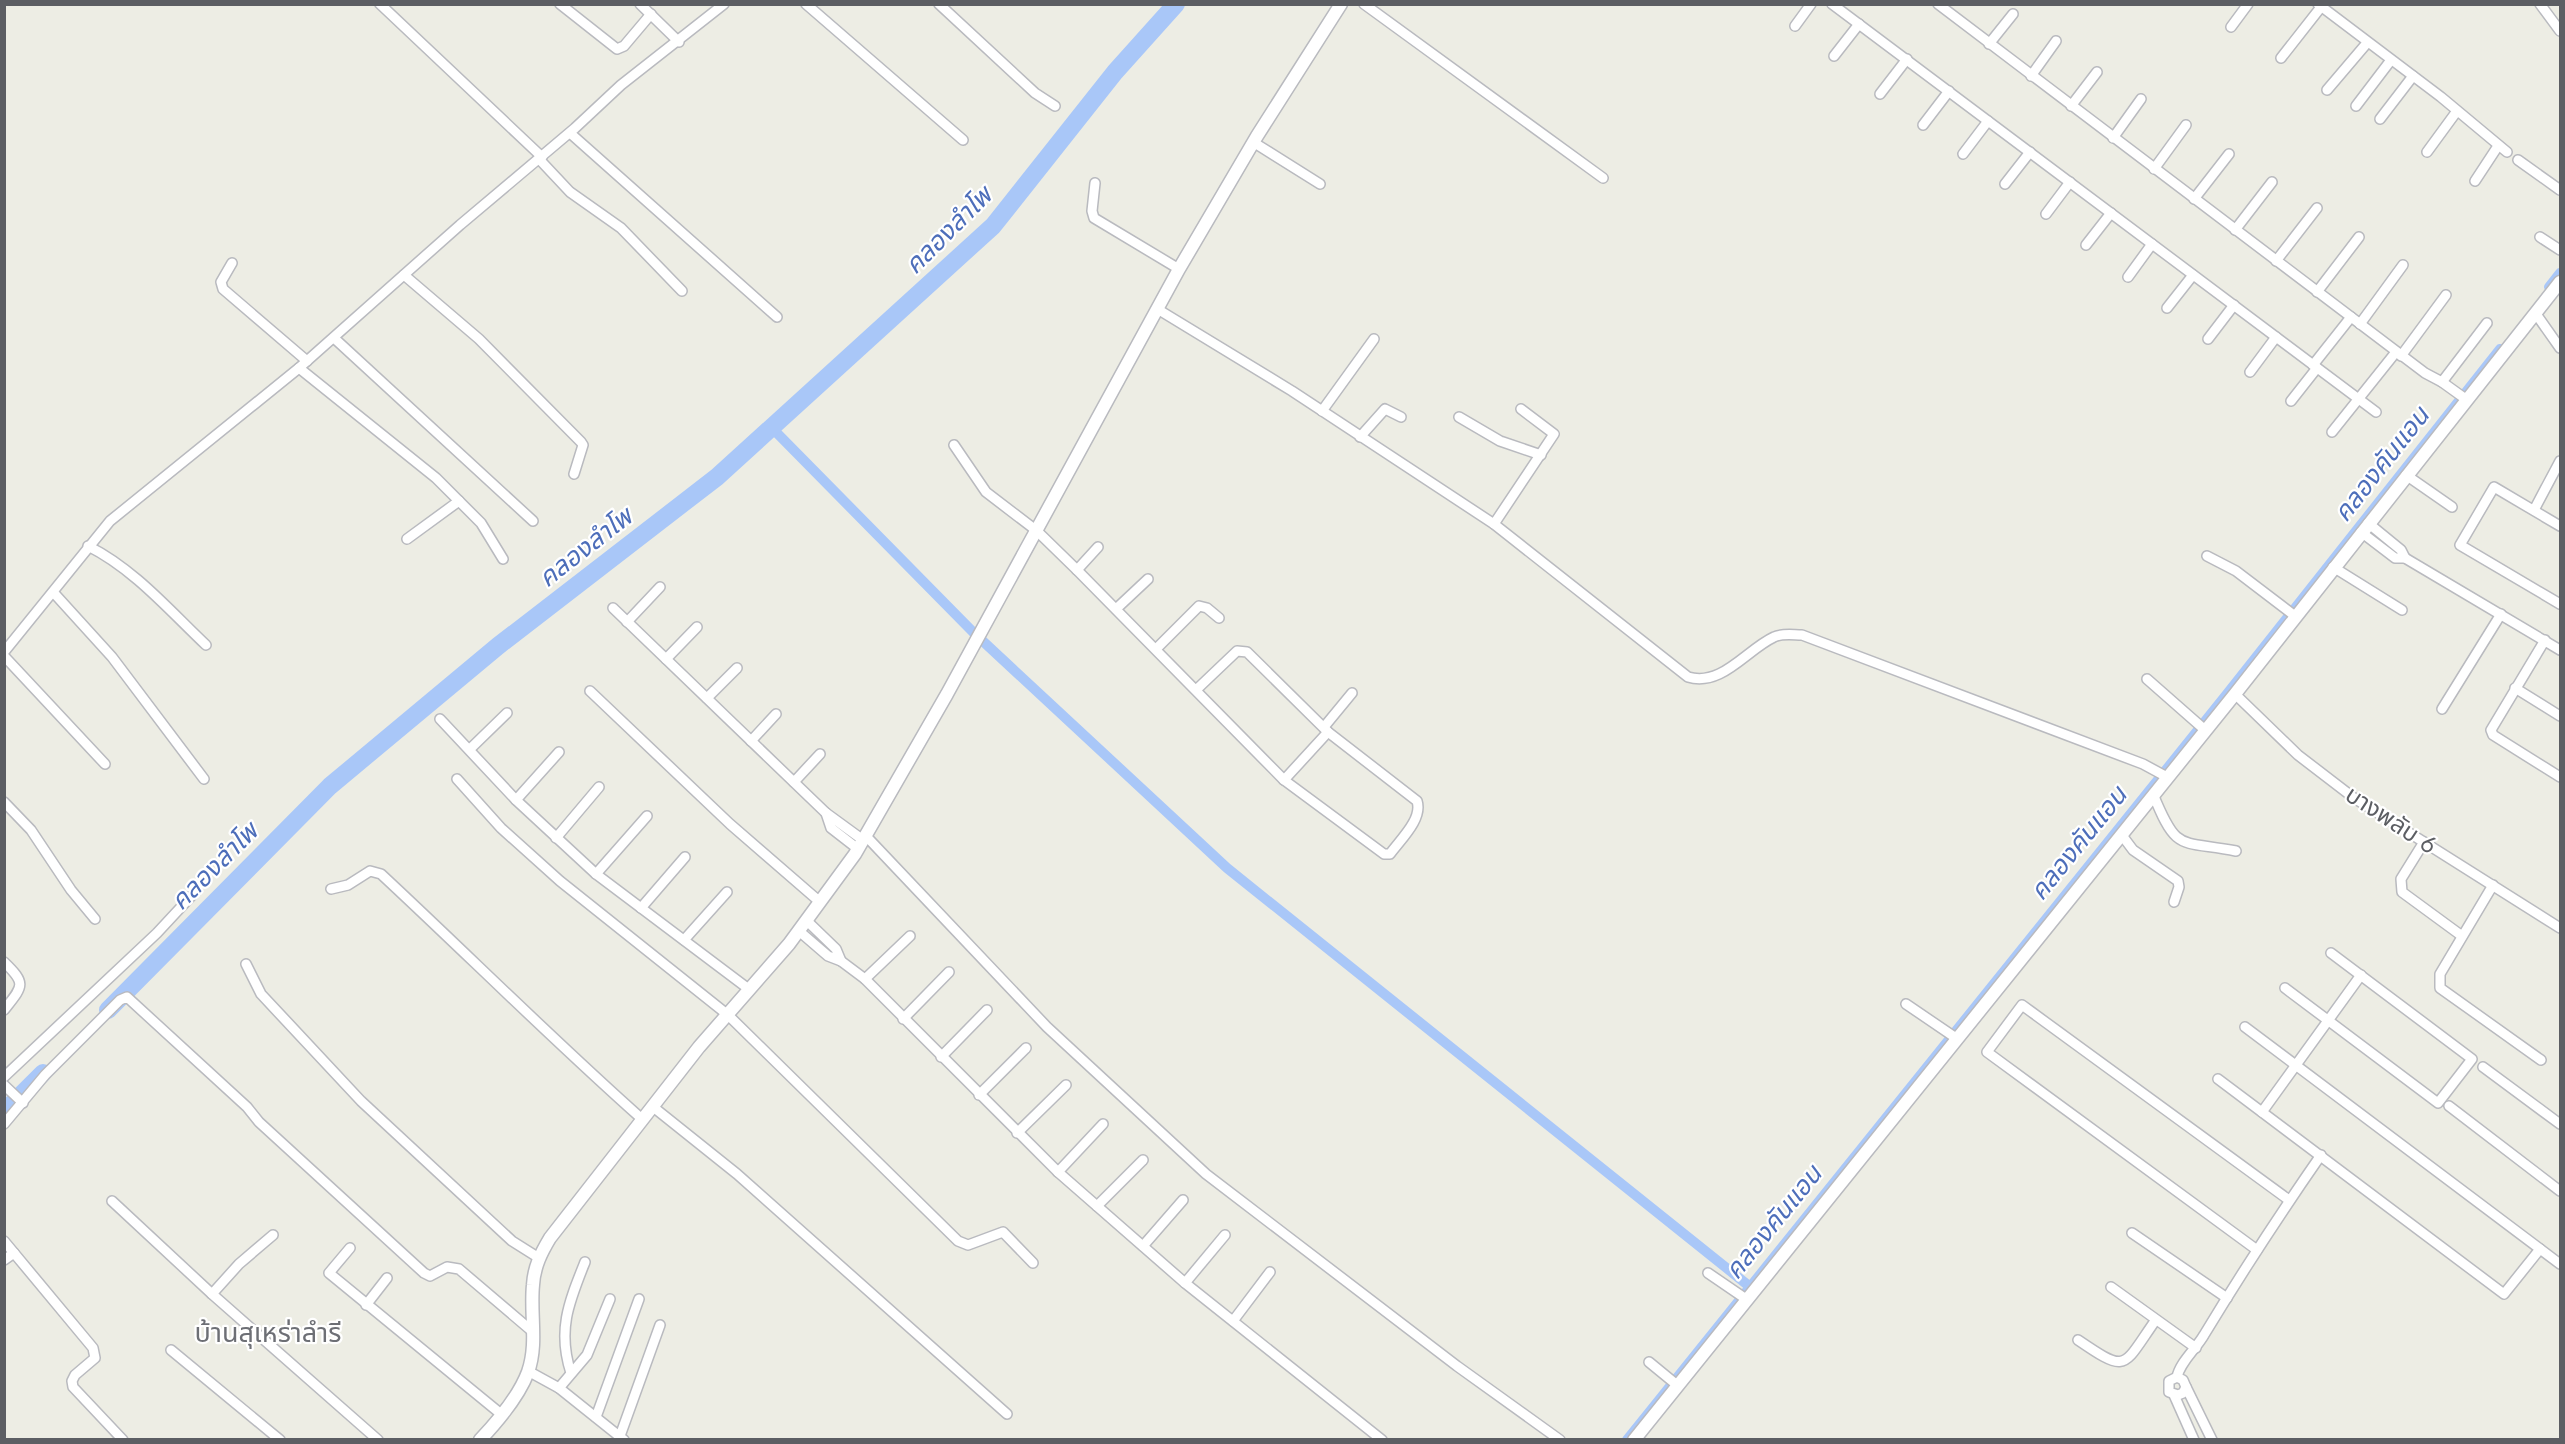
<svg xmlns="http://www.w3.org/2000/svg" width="2565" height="1444" viewBox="0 0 2565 1444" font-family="Jost,'Noto Sans Thai',sans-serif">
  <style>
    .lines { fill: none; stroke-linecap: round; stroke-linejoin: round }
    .canal { stroke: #a9c7f8; stroke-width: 10 }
    .river { stroke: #a9c7f8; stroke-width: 18 }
    .minor-casing { stroke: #b9babf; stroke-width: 12 }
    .tertiary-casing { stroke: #b9babf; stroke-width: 15 }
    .minor { stroke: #fff; stroke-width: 9 }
    .tertiary { stroke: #fff; stroke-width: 12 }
    .labels { text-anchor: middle; stroke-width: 4.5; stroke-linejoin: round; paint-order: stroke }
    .street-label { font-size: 24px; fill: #5c5e63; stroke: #fff }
    .water-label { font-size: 26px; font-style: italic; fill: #4d6eba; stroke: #fff }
    .quarter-label { font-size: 27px; fill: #6d6f75; stroke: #fff }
  </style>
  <rect width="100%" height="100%" fill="#edede4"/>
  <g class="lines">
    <g class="canal">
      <polyline points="2549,287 2560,273"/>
      <polyline points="771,427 973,632 1227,868 1749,1286"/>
      <polyline points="1627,1440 2227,694 2500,349"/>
    </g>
    <g class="river">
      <polyline points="108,1010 330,786 498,646 717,477 993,226 1115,72 1176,4"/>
      <polyline points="4,1112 43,1073"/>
    </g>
    <g class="minor-casing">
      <g id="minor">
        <polyline points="380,4 542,157"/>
        <polyline points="560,4 617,49 624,46 651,14"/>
        <polyline points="640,4 679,42"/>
        <polyline points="806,4 963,140"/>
        <polyline points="939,4 1035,93 1055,106"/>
        <polyline points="1364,4 1603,178"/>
        <polyline points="1832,4 2376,412"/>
        <polyline points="1938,4 2425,373 2442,382 2467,400"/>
        <polyline points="2318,4 2441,97 2507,152"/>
        <polyline points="2540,4 2560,31"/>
        <polyline points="1795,26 1811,4"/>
        <polyline points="2231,27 2248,4"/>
        <polyline points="1989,44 2013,14"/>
        <polyline points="1834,56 1859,24"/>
        <polyline points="2281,58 2321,7"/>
        <polyline points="2031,76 2056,41"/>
        <polyline points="2327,90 2367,43"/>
        <polyline points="1880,94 1907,59"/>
        <polyline points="2071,106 2097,72"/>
        <polyline points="2356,106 2391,60"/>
        <polyline points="2380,119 2413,76"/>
        <polyline points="1923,125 1949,91"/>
        <polyline points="570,133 777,317"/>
        <polyline points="2113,138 2141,99"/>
        <polyline points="1253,142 1320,184"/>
        <polyline points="2427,152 2457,111"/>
        <polyline points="1963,154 1988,121"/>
        <polyline points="539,159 570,192 621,228 682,291"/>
        <polyline points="2518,160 2560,190"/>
        <polyline points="2154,169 2186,125"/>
        <polyline points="2475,181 2498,146"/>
        <polyline points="1095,183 1092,211 1094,218 1179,269"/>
        <polyline points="2005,184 2030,152"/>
        <polyline points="2194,199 2229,154"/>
        <polyline points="2046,214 2070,182"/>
        <polyline points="2235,230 2272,182"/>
        <polyline points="2540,237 2560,250"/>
        <polyline points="2086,245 2111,213"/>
        <polyline points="2276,261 2317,208"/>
        <polyline points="232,263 221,282 223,289 307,361"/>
        <polyline points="404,275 479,339 581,442 583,445 574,474"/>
        <polyline points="2128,277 2152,244"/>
        <polyline points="2317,292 2359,237"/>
        <polyline points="2167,308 2193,275"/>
        <path d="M1159,310L1292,391L1494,524L1688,677C1722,687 1746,650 1774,637C1782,633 1793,635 1802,635L2143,764L2167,777"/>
        <polyline points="2536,314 2560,348"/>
        <polyline points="2360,324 2403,265"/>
        <polyline points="334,338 533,521"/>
        <polyline points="2208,339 2234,305"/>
        <polyline points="2401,356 2446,295"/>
        <polyline points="2313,365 2351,317"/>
        <polyline points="299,368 436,478 481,523 503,559"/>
        <polyline points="2250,372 2276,337"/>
        <polyline points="2442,382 2487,323"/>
        <polyline points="2291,401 2317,368"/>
        <polyline points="1322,411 1374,339"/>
        <polyline points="1459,417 1500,441 1541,455"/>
        <polyline points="2332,432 2396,352"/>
        <polyline points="1360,437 1385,409 1401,417"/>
        <path d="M954,445L986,492L1037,531L1077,570L1284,780L1384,854H1390C1400,840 1423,819 1417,801L1328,732L1247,652L1237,651L1196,690"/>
        <polyline points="2406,475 2452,507"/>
        <polyline points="2534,510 2560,461"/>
        <polyline points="2368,523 2401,550 2405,558"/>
        <polyline points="1494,524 1554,434 1521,409"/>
        <polyline points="2560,526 2494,487 2460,545 2560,604"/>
        <polyline points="2361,532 2395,558 2405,558 2560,650"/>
        <polyline points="407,539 459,501"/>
        <path d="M88,546C134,569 169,610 206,645"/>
        <polyline points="2207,556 2236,571 2295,616"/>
        <polyline points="2333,567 2402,610"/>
        <polyline points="1077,570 1098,547"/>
        <polyline points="53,592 112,657 204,779"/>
        <polyline points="613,608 826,813"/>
        <polyline points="1116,609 1148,579"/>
        <polyline points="627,622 660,587"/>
        <polyline points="2545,640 2491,730 2493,735 2560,777"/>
        <polyline points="1156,649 1199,606 1207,608 1219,618"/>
        <polyline points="4,652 110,521 299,368 460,225 575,128 621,85 724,4"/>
        <polyline points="4,656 105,764"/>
        <polyline points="666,659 697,627"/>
        <polyline points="2147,679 2205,730"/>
        <polyline points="2515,688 2560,716"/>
        <polyline points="590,691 730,824 820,902"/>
        <polyline points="2235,694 2298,755 2354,798 2560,928"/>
        <polyline points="707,698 737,668"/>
        <polyline points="2442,709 2501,614"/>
        <polyline points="440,719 516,800 596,874 750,990"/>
        <polyline points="1324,727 1352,693"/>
        <polyline points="751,741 776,714"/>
        <polyline points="470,749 507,713"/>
        <polyline points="457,779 501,828 560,881 728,1015 958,1241 968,1245 1003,1232 1033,1263"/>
        <polyline points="1284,780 1328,732"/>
        <polyline points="794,782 820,754"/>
        <path d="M2153,794C2177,853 2179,840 2236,851"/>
        <polyline points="516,800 559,752"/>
        <polyline points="4,802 31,830 71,890 95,919"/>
        <polyline points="2121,834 2133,850 2178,881 2179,887 2174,902"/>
        <polyline points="865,835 1047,1027 1206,1174 1457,1366 1560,1440"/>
        <polyline points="556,838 599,787"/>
        <polyline points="2424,842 2401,879 2402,892 2462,936"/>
        <polyline points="858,849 831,828 826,813 863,840"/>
        <polyline points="596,874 647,816"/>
        <polyline points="2493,885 2440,974 2440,988 2541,1060"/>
        <path d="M331,889L348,885L370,871L381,874C468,955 552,1039 642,1119"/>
        <polyline points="641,908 685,857"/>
        <polyline points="799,931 828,956 841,961 836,949 806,920"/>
        <polyline points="684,940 727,892"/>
        <polyline points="841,961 865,979 1058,1172 1185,1283 1382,1440"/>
        <path d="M4,962C27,984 23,986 4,1010"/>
        <polyline points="246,964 261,994 361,1101 512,1241 539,1258"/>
        <polyline points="865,979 910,936"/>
        <polyline points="2285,988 2438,1103 2472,1059 2331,953"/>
        <polyline points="1906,1004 1956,1038"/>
        <polyline points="903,1019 949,972"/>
        <polyline points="2245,1027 2560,1264"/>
        <polyline points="941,1057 987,1010"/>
        <polyline points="2483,1067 2560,1124"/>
        <polyline points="4,1077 157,933 196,891"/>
        <polyline points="2218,1079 2504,1294 2540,1249"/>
        <polyline points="4,1085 23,1103"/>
        <polyline points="979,1095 1026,1048"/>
        <polyline points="652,1106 737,1174 1007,1414"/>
        <polyline points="2449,1106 2560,1191"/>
        <polyline points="2262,1112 2361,975"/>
        <polyline points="4,1124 45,1075 120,1000 127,997 247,1107 259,1122 424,1273 430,1276 447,1267 459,1269 533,1332"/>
        <polyline points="1017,1133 1066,1085"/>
        <polyline points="1058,1172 1103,1124"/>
        <polyline points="112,1201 212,1294 378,1440"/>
        <polyline points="1097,1206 1143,1160"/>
        <polyline points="2132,1233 2227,1298"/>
        <polyline points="4,1241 14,1253"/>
        <polyline points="1143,1246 1183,1200"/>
        <polyline points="350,1248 329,1273 501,1414"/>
        <polyline points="2257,1250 1987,1052 2022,1005 2289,1200"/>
        <polyline points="4,1260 14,1253 93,1348 95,1358 75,1375 72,1381 73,1387 123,1440"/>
        <polyline points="1708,1273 1746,1299"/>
        <polyline points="1185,1283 1225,1235"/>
        <polyline points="2111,1287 2196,1348"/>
        <polyline points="212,1294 239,1264 273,1235"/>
        <polyline points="366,1305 387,1278"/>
        <polyline points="1233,1321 1270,1272"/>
        <path d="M2078,1340C2128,1374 2122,1368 2155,1321"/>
        <polyline points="171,1350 280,1440"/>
        <polyline points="1649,1362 1677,1385"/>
        <polyline points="528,1371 559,1388 624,1440"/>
        <path d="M571,1373C557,1330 569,1302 585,1262"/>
        <path d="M2177,1377L2183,1380L2186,1387L2183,1393L2178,1395L2169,1392V1381L2177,1377C2180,1362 2196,1349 2204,1335C2241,1274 2280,1214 2321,1155"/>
        <polyline points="2186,1387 2212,1440"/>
        <polyline points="559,1388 587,1355 610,1299"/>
        <polyline points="2174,1395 2194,1440"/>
        <polyline points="596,1417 639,1299"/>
        <polyline points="620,1436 660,1325"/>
      </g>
    </g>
    <g class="tertiary-casing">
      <g id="tertiary">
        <path d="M480,1440C498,1421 519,1396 528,1372C538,1344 530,1314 533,1285C534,1267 541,1253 550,1238L699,1047L789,944L855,854L947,694L1179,269L1257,136L1341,4"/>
        <polyline points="1634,1440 2235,694 2560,282"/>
      </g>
    </g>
    <use href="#minor" class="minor"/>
    <use href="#tertiary" class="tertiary"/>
  </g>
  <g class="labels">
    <g class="street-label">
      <text transform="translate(2391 820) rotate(33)" y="8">บางพลับ 6</text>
    </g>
    <g class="water-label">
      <text transform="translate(948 230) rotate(-45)" y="9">คลองลำโพ</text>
      <text transform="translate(2381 464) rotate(-52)" y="9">คลองคันแอน</text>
      <text transform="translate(585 547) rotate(-38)" y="9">คลองลำโพ</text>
      <text transform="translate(2078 843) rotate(-51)" y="9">คลองคันแอน</text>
      <text transform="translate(214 866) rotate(-45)" y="9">คลองลำโพ</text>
      <text transform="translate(1773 1222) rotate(-51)" y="9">คลองคันแอน</text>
    </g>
    <g class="quarter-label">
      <text x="268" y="1342">บ้านสุเหร่าลำรี</text>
    </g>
  </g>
  <rect width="2565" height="1444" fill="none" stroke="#5c5e63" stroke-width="12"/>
</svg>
